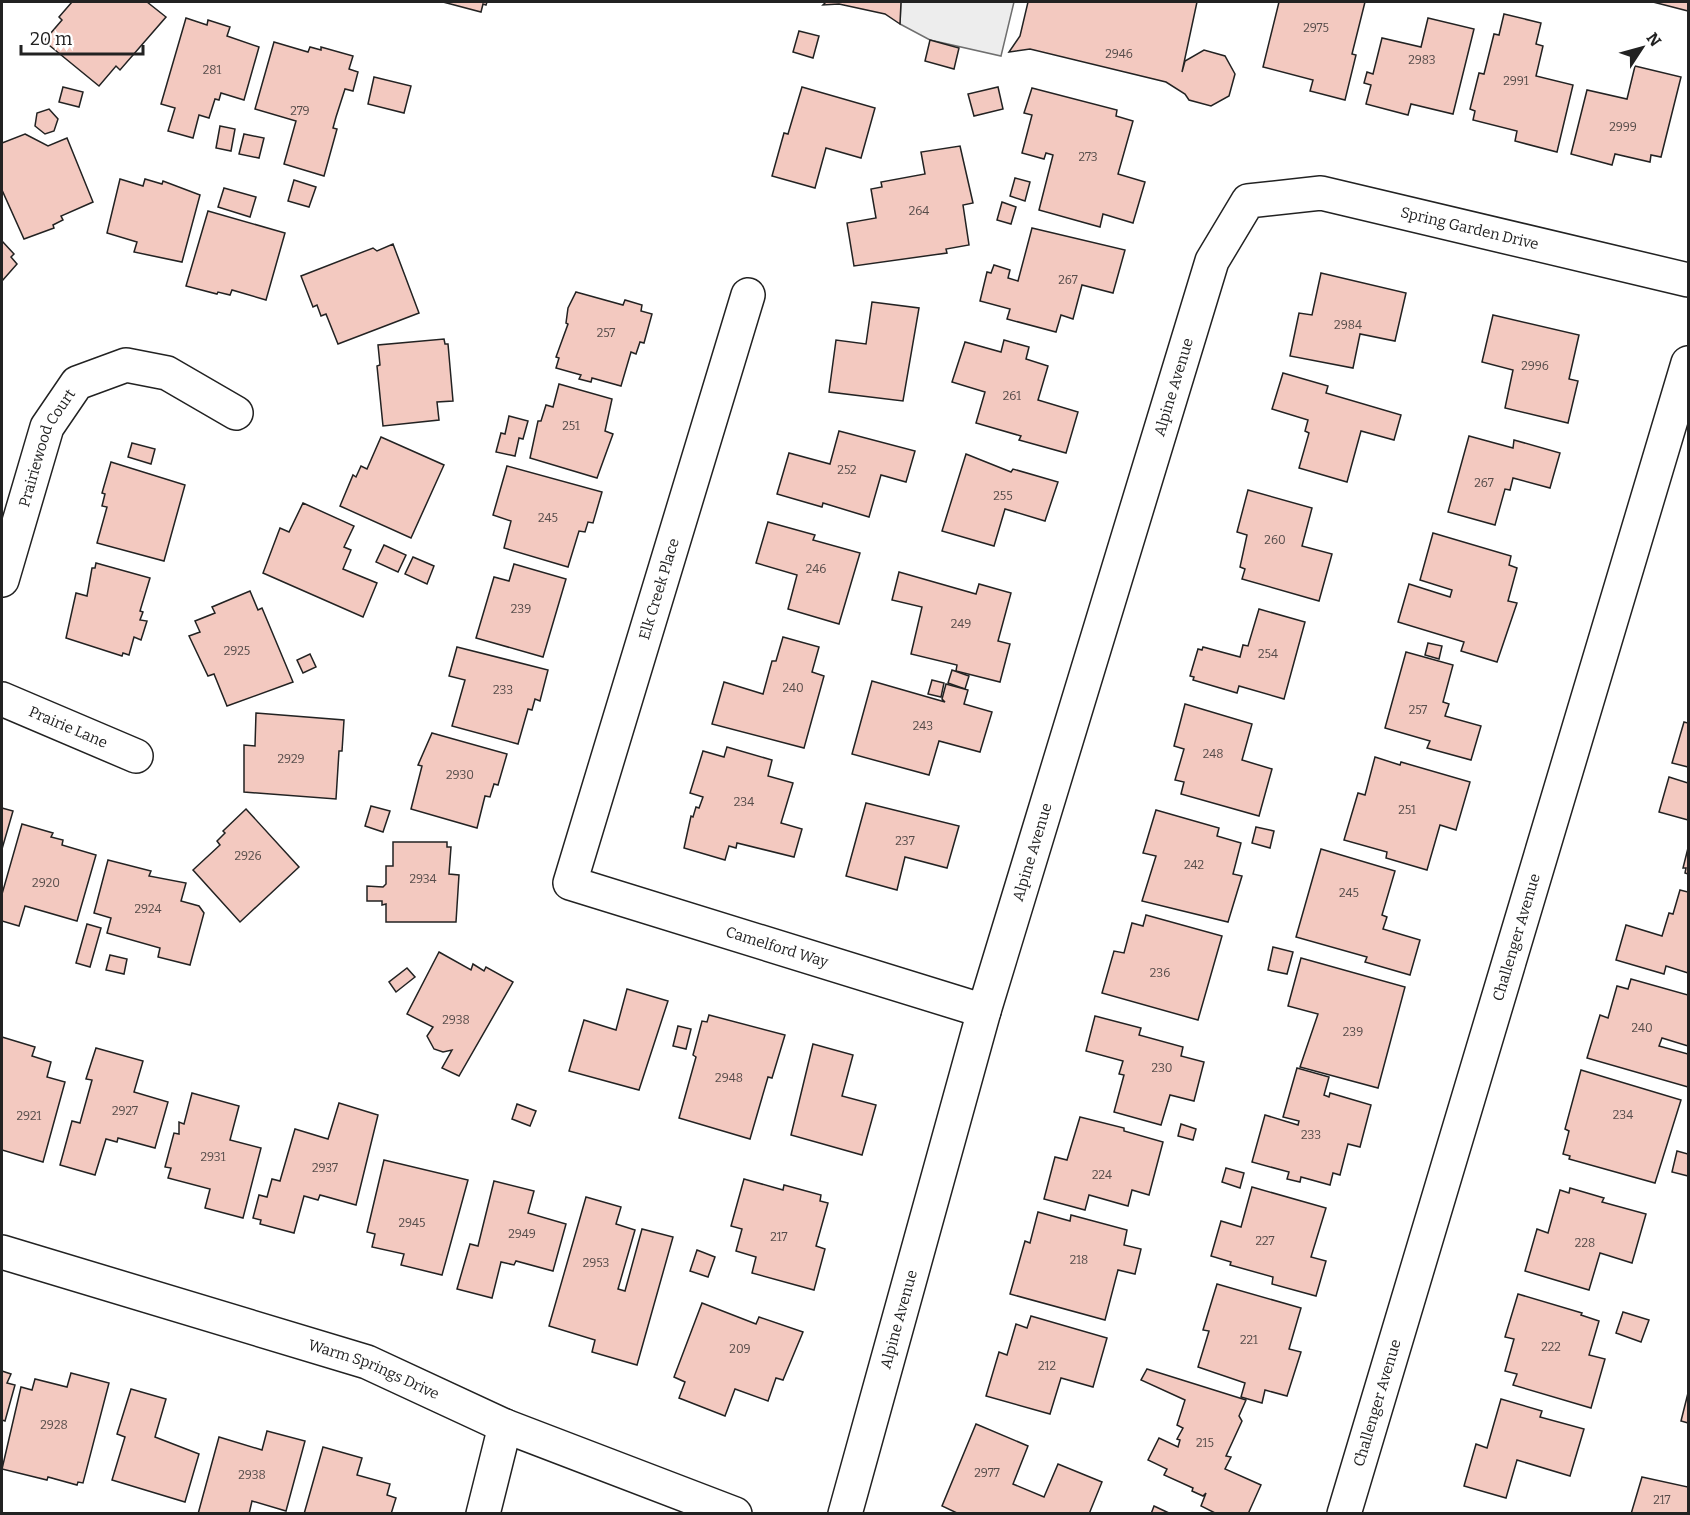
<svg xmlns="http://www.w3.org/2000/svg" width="1690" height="1515" viewBox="0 0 1690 1515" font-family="Bitter,serif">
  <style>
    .parking { fill: #ededed; stroke: #6f6f6f; stroke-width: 1.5 }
    .building { fill: #f3c9c0; stroke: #222; stroke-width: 1.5 }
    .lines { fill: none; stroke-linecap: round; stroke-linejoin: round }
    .minor-casing { stroke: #222; stroke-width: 36 }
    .minor { stroke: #fff; stroke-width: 33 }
    .labels { text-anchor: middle; stroke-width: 4.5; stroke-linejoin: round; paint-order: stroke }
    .number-label { font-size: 12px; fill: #564c4a }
    .street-label { font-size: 15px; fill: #222; stroke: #fff }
  </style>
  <rect width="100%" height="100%" fill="#fff"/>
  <polygon class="parking" points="901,2 1014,2 1001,56 930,40 900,24"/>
  <g class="building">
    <polygon points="72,2 147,2 166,17 120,70 116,66 99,86 44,41 62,20 59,17"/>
    <polygon points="443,2 487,2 486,5 483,4 481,12"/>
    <polygon points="826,2 901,2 900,24 885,14 839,4 823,5"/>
    <polygon points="1028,2 1197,2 1182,72 1185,61 1204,50 1225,56 1235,74 1229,96 1211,106 1189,100 1185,94 1166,82 1030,49 1009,52 1020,36"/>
    <polygon points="1279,2 1365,2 1352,54 1356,55 1345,100 1310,91 1313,80 1263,67"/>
    <polygon points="1653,2 1688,2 1688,11"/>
    <polygon points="1504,14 1541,23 1536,44 1543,46 1536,76 1573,85 1557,152 1515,141 1517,131 1473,120 1475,111 1470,109 1479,73 1484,74 1494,34 1499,35"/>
    <polygon points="186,18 207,25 208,20 230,27 227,36 259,47 244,100 221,93 219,100 215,99 209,118 199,115 193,138 168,131 175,108 161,104"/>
    <polygon points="1428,18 1474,29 1453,114 1411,104 1408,115 1366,104 1371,85 1364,83 1367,72 1373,74 1382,38 1421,47"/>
    <polygon points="799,31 819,36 813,58 793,52"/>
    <polygon points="930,40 959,48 954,69 925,61"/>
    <polygon points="274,42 308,52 310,47 321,50 321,47 353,56 349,69 358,72 353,91 345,89 336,117 333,128 337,129 324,176 284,164 296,121 255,109"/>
    <polygon points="1635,66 1681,77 1661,157 1651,155 1650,162 1615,154 1612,165 1571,154 1587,90 1627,99"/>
    <polygon points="374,77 411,86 404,113 368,104"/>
    <polygon points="63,87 83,92 79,107 59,102"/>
    <polygon points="802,87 875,108 861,158 826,148 815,188 772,176 784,133 788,134"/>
    <polygon points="998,87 1003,109 974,116 968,94"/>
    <polygon points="1032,88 1117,110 1116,116 1133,121 1118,174 1145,182 1133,223 1103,214 1100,227 1039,210 1053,155 1046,153 1044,159 1022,153 1032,115 1024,113"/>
    <polygon points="49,109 58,119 54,131 45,134 35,126 37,113"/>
    <polygon points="220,126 235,129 231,151 216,148"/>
    <polygon points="25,134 48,146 67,138 93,202 61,216 63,220 53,225 54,228 24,239 2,190 2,143"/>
    <polygon points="244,134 264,138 259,158 239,154"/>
    <polygon points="960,146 973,203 963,205 969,245 946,249 947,253 854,266 847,223 876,218 871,189 882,187 881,182 925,174 921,152"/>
    <polygon points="1015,178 1030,182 1025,201 1010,196"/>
    <polygon points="120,179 143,186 145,179 162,184 163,181 200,195 182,262 134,252 137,242 107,233"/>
    <polygon points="294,180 316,187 309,207 288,201"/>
    <polygon points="224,188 256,197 250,217 218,207"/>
    <polygon points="1002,202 1016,207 1011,224 997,220"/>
    <polygon points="208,211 285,233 266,300 232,290 230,295 218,292 217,294 186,286"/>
    <polygon points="1032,228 1125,250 1113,293 1082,285 1073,319 1061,315 1056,332 1007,319 1010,309 980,301 987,272 991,273 994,265 1010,270 1008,278 1018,281"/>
    <polygon points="2,241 14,254 11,257 17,264 2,281"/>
    <polygon points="393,244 419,313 338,344 326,314 321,316 317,305 313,307 301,276 373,248 377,251"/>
    <polygon points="1321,273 1406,293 1395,341 1360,334 1353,368 1290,356 1299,313 1312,315"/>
    <polygon points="576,292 623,305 625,300 642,305 641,311 652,314 644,343 640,342 636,354 631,352 621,386 592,378 591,382 579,379 581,375 556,368 559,358 556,357 568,324 566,323 568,308"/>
    <polygon points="872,302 919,308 903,401 829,392 836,340 866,344"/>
    <polygon points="1493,315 1579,335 1569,379 1578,381 1568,423 1505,408 1513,370 1482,362"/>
    <polygon points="444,339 445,344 448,344 453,401 437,402 439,420 383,426 377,366 380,365 378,345"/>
    <polygon points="1004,340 1029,347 1026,359 1048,366 1038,400 1078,412 1066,453 1019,440 1021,436 976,423 985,392 952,382 965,342 1001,352"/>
    <polygon points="1283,373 1328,386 1326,393 1401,415 1394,440 1361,431 1347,482 1299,468 1309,433 1305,431 1308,420 1272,409"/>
    <polygon points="559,384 612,399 605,431 613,434 597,478 530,458 538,421 541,421 546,405 553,407"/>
    <polygon points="509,416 528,421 523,439 519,438 515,456 496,452 501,433 505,434"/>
    <polygon points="839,431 915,451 906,482 881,475 869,517 823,503 822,507 777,494 789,453 830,464"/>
    <polygon points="1469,436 1513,448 1514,440 1560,453 1550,488 1513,478 1510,490 1505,489 1495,525 1448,512"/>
    <polygon points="381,437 444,465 411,538 340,506 353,475 356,477 361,466 367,469"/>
    <polygon points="132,443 155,449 151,464 128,457"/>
    <polygon points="966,454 1011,472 1013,469 1058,482 1045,521 1005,509 994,546 942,531"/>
    <polygon points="111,462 185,485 164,561 97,543 107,507 102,506 105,494 102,493"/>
    <polygon points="507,466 602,492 593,523 588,522 585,532 579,531 568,567 504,548 511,521 493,515"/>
    <polygon points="1248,490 1312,508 1302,546 1332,554 1319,601 1242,579 1245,569 1240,567 1247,535 1237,532"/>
    <polygon points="303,503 354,526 344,547 351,550 343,569 377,583 363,617 263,573 280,528 289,532"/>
    <polygon points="768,522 815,535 813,540 860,553 839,624 788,609 797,575 756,563"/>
    <polygon points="1433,533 1511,556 1509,565 1517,568 1508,601 1517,603 1497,662 1461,651 1464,642 1398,622 1409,584 1450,597 1452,590 1420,580"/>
    <polygon points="384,545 406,555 398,572 376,562"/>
    <polygon points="413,557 434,566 427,584 405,574"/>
    <polygon points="96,563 150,578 140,611 143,612 140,620 147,621 141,640 134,637 129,655 123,653 122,656 66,638 76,593 87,596 92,568 95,568"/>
    <polygon points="514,564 566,579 543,657 476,638 494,577 509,581"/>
    <polygon points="899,572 976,594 979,584 1011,593 998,641 1010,644 1000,682 956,671 957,665 911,654 922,607 892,600"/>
    <polygon points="250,591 258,610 262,608 293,682 227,706 214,674 208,676 189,636 200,632 195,621 215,613 212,607"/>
    <polygon points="1259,609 1305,622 1284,699 1239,686 1237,693 1193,680 1194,677 1190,676 1198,649 1202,650 1203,647 1240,657 1243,645 1248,646"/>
    <polygon points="783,637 819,647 812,672 824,676 804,748 712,724 724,682 763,694 772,661 776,661"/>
    <polygon points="1428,643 1442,646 1439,659 1425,655"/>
    <polygon points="457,647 548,670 540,701 535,699 532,710 528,709 518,744 452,726 465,680 449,676"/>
    <polygon points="1406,652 1453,665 1443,702 1449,704 1445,716 1481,726 1471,760 1427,748 1430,741 1385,728"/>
    <polygon points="310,654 316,667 303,673 297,660"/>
    <polygon points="952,670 969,676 965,689 948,683"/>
    <polygon points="932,680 944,683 941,697 928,694"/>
    <polygon points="872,681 945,702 942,699 946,684 968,690 964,704 992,712 980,752 939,741 929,775 852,754"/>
    <polygon points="1185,704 1252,724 1242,760 1272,769 1259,816 1181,794 1184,782 1175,780 1184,749 1174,746"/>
    <polygon points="256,713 344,720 342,751 339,751 336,799 244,792 244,745 255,746"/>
    <polygon points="1684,722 1688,723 1688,767 1672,763"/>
    <polygon points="432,733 507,754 498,785 494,784 490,797 485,796 477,828 411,809 422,766 418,765"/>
    <polygon points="727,747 772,760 768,776 793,783 781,823 802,829 794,857 737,843 736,848 729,846 725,860 684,848 691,816 693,817 696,807 699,808 703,797 690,793 703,751 724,757"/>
    <polygon points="1375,757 1400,765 1401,762 1470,782 1456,830 1440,825 1427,870 1386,858 1387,852 1344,840 1358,793 1365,795"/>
    <polygon points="1669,777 1688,783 1688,820 1659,812"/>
    <polygon points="866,803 959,826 947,868 905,857 897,890 846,876"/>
    <polygon points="371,806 390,811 383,832 365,826"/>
    <polygon points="2,808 13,811 2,849"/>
    <polygon points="246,809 299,867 240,922 193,870 220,845 217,841 225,833 223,831"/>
    <polygon points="1156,810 1219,828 1217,836 1241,843 1233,874 1242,876 1228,922 1142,901 1156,856 1143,853"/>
    <polygon points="22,824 53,833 51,837 63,840 62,845 96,855 77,921 25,906 19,926 2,921 2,894"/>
    <polygon points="1256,827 1274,831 1270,848 1252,843"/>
    <polygon points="393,842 447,842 447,847 451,847 449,874 459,875 456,922 386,922 386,904 382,905 382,901 367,901 367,886 383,887 386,884 386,866 393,866"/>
    <polygon points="1688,848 1688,874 1685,873 1686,868 1683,868"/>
    <polygon points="1321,849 1395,871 1382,915 1387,917 1383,929 1420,940 1410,975 1365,962 1367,957 1296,937"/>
    <polygon points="108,860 151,871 149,876 186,883 181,901 199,906 204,913 190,965 158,957 160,948 107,933 111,918 94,913"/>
    <polygon points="1680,890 1688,892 1688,973 1666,966 1664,974 1616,960 1626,925 1662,936 1669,913 1673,914"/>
    <polygon points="1146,915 1222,936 1198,1020 1102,993 1114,951 1124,953 1132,923 1143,926"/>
    <polygon points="87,924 101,928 90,967 76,963"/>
    <polygon points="1273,947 1293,952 1287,974 1268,970"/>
    <polygon points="439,952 471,970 473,964 484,971 486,967 513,982 459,1076 442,1068 452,1050 443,1052 434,1049 427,1036 433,1027 407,1014"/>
    <polygon points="110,955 127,959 124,974 106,970"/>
    <polygon points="1301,958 1405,987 1378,1088 1300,1067 1318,1014 1288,1006"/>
    <polygon points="407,968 415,977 396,992 389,982"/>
    <polygon points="1631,979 1688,995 1688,1046 1662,1038 1659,1046 1688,1054 1688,1087 1587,1058 1600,1015 1608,1018 1617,986 1628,989"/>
    <polygon points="627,989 668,1001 639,1090 569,1071 584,1020 616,1030"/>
    <polygon points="709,1015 785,1035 772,1078 768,1077 750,1139 679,1118 696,1057 693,1055 702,1021 707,1022"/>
    <polygon points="1095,1016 1141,1028 1139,1035 1183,1047 1181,1056 1204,1062 1194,1101 1170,1095 1161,1125 1114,1112 1124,1075 1119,1074 1123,1061 1086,1051"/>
    <polygon points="678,1026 691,1029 686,1049 673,1046"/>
    <polygon points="2,1037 35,1047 32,1056 51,1062 47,1077 65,1082 43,1162 2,1150"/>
    <polygon points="813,1044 853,1055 842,1096 876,1105 862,1155 791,1135"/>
    <polygon points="96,1048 143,1061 134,1092 168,1102 155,1148 118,1138 117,1142 106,1139 95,1175 60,1165 72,1121 80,1123 92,1080 86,1079"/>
    <polygon points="1297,1068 1329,1077 1324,1095 1329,1097 1330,1093 1371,1105 1360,1147 1348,1144 1340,1175 1333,1173 1330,1185 1301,1177 1300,1182 1287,1179 1289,1172 1252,1162 1265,1115 1298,1125 1299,1121 1283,1117"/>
    <polygon points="1581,1070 1681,1100 1655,1183 1569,1159 1570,1156 1563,1154 1569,1131 1565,1129"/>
    <polygon points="192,1093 239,1106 230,1140 261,1148 243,1218 205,1208 210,1189 168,1178 171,1168 165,1167 174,1133 179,1134 179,1122 184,1124"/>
    <polygon points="339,1103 378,1115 356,1205 320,1195 318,1200 304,1196 294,1233 260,1224 261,1220 253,1218 259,1195 267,1197 272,1179 280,1181 295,1129 328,1139"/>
    <polygon points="517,1104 536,1111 530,1126 512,1119"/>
    <polygon points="1080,1117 1124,1128 1124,1131 1163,1142 1149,1195 1132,1190 1128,1206 1089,1195 1085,1210 1044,1199 1055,1157 1067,1160"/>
    <polygon points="1181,1124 1196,1129 1193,1140 1178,1136"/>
    <polygon points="1677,1151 1688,1154 1688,1176 1672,1172"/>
    <polygon points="384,1160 468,1180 442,1275 401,1265 404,1254 372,1247 375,1234 367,1232"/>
    <polygon points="1226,1168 1244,1173 1240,1188 1222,1182"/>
    <polygon points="744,1179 783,1190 784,1185 821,1195 820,1201 828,1203 816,1246 825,1249 814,1290 752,1273 756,1257 736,1251 742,1229 731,1226"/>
    <polygon points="494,1181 534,1191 528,1213 566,1224 553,1271 516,1261 514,1265 501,1262 492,1298 457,1289 470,1244 478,1246"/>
    <polygon points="1252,1187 1326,1208 1311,1257 1326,1261 1316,1296 1272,1284 1273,1277 1230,1265 1231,1262 1211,1256 1221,1221 1241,1227"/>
    <polygon points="1570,1188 1604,1198 1602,1202 1646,1214 1632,1263 1600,1253 1589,1290 1525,1271 1537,1229 1548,1233 1560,1190 1569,1193"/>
    <polygon points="586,1197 621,1207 616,1224 635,1230 618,1289 625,1291 642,1229 673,1237 637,1365 592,1352 595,1340 549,1326"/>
    <polygon points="1038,1212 1070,1221 1071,1215 1127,1230 1124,1245 1141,1249 1135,1274 1118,1270 1105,1320 1010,1294 1025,1241 1030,1243"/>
    <polygon points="697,1250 715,1257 708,1277 690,1271"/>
    <polygon points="1217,1284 1301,1308 1289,1349 1301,1352 1287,1396 1265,1390 1262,1403 1241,1397 1245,1383 1198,1367 1209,1331 1203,1330"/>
    <polygon points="1518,1294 1582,1313 1581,1315 1599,1321 1589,1355 1605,1359 1591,1408 1513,1385 1517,1374 1505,1371 1514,1339 1505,1337"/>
    <polygon points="702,1303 756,1324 759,1317 803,1332 783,1380 776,1378 768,1401 735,1389 725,1416 679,1398 685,1382 674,1377"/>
    <polygon points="1623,1312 1649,1320 1641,1342 1616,1333"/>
    <polygon points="1031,1316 1107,1338 1093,1387 1061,1378 1050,1414 986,1396 999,1352 1007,1355 1016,1324 1027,1328"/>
    <polygon points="1147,1369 1246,1400 1239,1416 1242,1421 1226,1456 1231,1457 1225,1469 1261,1485 1248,1514 1217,1514 1201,1506 1206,1493 1203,1496 1192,1491 1193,1488 1164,1475 1167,1469 1148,1460 1159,1438 1178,1447 1180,1440 1177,1439 1183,1428 1177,1425 1185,1400 1141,1380"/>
    <polygon points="2,1371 11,1374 7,1383 15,1385 5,1421 2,1420"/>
    <polygon points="71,1373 109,1383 83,1483 78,1482 77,1485 48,1477 47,1480 2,1469 21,1387 32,1390 35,1379 67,1387"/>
    <polygon points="131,1389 166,1399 155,1437 199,1454 185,1502 112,1480 125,1437 117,1434"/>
    <polygon points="1688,1393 1688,1423 1681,1421"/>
    <polygon points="1501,1399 1542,1411 1540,1417 1584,1429 1570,1476 1517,1460 1506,1498 1464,1486 1476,1444 1487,1448"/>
    <polygon points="976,1424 1028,1446 1013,1484 1044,1497 1058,1464 1102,1482 1089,1514 959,1514 942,1506"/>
    <polygon points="267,1431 305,1441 286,1511 252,1501 249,1514 198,1514 219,1437 262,1450"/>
    <polygon points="323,1447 362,1458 357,1475 390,1484 387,1495 396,1498 391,1514 304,1514"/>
    <polygon points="1642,1477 1688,1487 1688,1514 1631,1514"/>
    <polygon points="1154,1506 1171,1514 1151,1514"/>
  </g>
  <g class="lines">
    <g class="minor-casing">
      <g id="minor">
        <path id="s1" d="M748,295L570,883L984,1011"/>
        <path id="s2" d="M2,580L47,427L77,383L126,365L167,373L236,413"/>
        <path id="s3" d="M2,699L136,756"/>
        <path id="s4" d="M2,1252L367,1362L505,1426L735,1514"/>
        <polyline points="483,1514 505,1426"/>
        <path id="s5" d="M845,1514L984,1011L1212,261L1248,201L1321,193L1688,280"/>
        <path id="s6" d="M1344,1514L1688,363"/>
      </g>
    </g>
    <use href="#minor" class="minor"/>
  </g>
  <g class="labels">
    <g class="number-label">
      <text x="1316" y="32">2975</text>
      <text x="1119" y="58">2946</text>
      <text x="1422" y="64">2983</text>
      <text x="212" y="74">281</text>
      <text x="1516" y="85">2991</text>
      <text x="300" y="115">279</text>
      <text x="1623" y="131">2999</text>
      <text x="1088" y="161">273</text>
      <text x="919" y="215">264</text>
      <text x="1068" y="284">267</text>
      <text x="1348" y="329">2984</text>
      <text x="606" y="337">257</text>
      <text x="1535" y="370">2996</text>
      <text x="1012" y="400">261</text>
      <text x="571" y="430">251</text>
      <text x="847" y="474">252</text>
      <text x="1484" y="487">267</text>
      <text x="1003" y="500">255</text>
      <text x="548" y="522">245</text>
      <text x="1275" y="544">260</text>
      <text x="816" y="573">246</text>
      <text x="521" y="613">239</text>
      <text x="961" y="628">249</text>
      <text x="237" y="655">2925</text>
      <text x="1268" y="658">254</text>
      <text x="793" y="692">240</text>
      <text x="503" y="694">233</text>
      <text x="1418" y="714">257</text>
      <text x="923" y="730">243</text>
      <text x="1213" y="758">248</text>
      <text x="291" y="763">2929</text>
      <text x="460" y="779">2930</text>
      <text x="744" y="806">234</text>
      <text x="1407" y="814">251</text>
      <text x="905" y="845">237</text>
      <text x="248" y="860">2926</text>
      <text x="1194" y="869">242</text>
      <text x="423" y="883">2934</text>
      <text x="46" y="887">2920</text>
      <text x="1349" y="897">245</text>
      <text x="148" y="913">2924</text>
      <text x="1160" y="977">236</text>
      <text x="456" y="1024">2938</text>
      <text x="1642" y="1032">240</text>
      <text x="1353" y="1036">239</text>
      <text x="1162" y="1072">230</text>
      <text x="729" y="1082">2948</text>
      <text x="125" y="1115">2927</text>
      <text x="1623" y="1119">234</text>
      <text x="29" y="1120">2921</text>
      <text x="1311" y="1139">233</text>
      <text x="213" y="1161">2931</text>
      <text x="325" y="1172">2937</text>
      <text x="1102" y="1179">224</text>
      <text x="412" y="1227">2945</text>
      <text x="522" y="1238">2949</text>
      <text x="779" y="1241">217</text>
      <text x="1265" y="1245">227</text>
      <text x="1585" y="1247">228</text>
      <text x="1079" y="1264">218</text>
      <text x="596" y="1267">2953</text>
      <text x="1249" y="1344">221</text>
      <text x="1551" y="1351">222</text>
      <text x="740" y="1353">209</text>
      <text x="1047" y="1370">212</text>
      <text x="54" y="1429">2928</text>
      <text x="1205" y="1447">215</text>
      <text x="987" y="1477">2977</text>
      <text x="252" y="1479">2938</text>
      <text x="1662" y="1504">217</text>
    </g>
    <g class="street-label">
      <text dy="5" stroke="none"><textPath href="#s5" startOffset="1602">Spring Garden Drive</textPath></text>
      <text dy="5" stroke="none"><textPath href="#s5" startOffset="1174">Alpine Avenue</textPath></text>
      <text dy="5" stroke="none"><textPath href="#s2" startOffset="140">Prairiewood Court</textPath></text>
      <text transform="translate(659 589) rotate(-73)" y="5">Elk Creek Place</text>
      <text dy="5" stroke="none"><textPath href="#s3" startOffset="72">Prairie Lane</textPath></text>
      <text dy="5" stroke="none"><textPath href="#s5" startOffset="688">Alpine Avenue</textPath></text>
      <text dy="5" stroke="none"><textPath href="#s6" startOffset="602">Challenger Avenue</textPath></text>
      <text dy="5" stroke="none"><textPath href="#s1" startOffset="831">Camelford Way</textPath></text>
      <text dy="5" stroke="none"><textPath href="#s5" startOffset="202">Alpine Avenue</textPath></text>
      <text dy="5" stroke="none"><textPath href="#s4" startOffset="390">Warm Springs Drive</textPath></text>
      <text dy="5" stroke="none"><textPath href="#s6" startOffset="116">Challenger Avenue</textPath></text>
    </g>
  </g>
  <rect width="1690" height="1515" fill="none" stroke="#222222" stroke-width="6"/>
  <g transform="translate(1642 48) rotate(54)" stroke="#ffffff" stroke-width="4.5" paint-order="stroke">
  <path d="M0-4.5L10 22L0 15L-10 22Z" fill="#222222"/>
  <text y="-9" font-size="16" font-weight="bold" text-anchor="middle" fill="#222222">N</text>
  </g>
  <path d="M21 45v9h122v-9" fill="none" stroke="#222222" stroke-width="3"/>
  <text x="30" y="45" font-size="18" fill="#222222" stroke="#ffffff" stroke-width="4.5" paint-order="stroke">20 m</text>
</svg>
